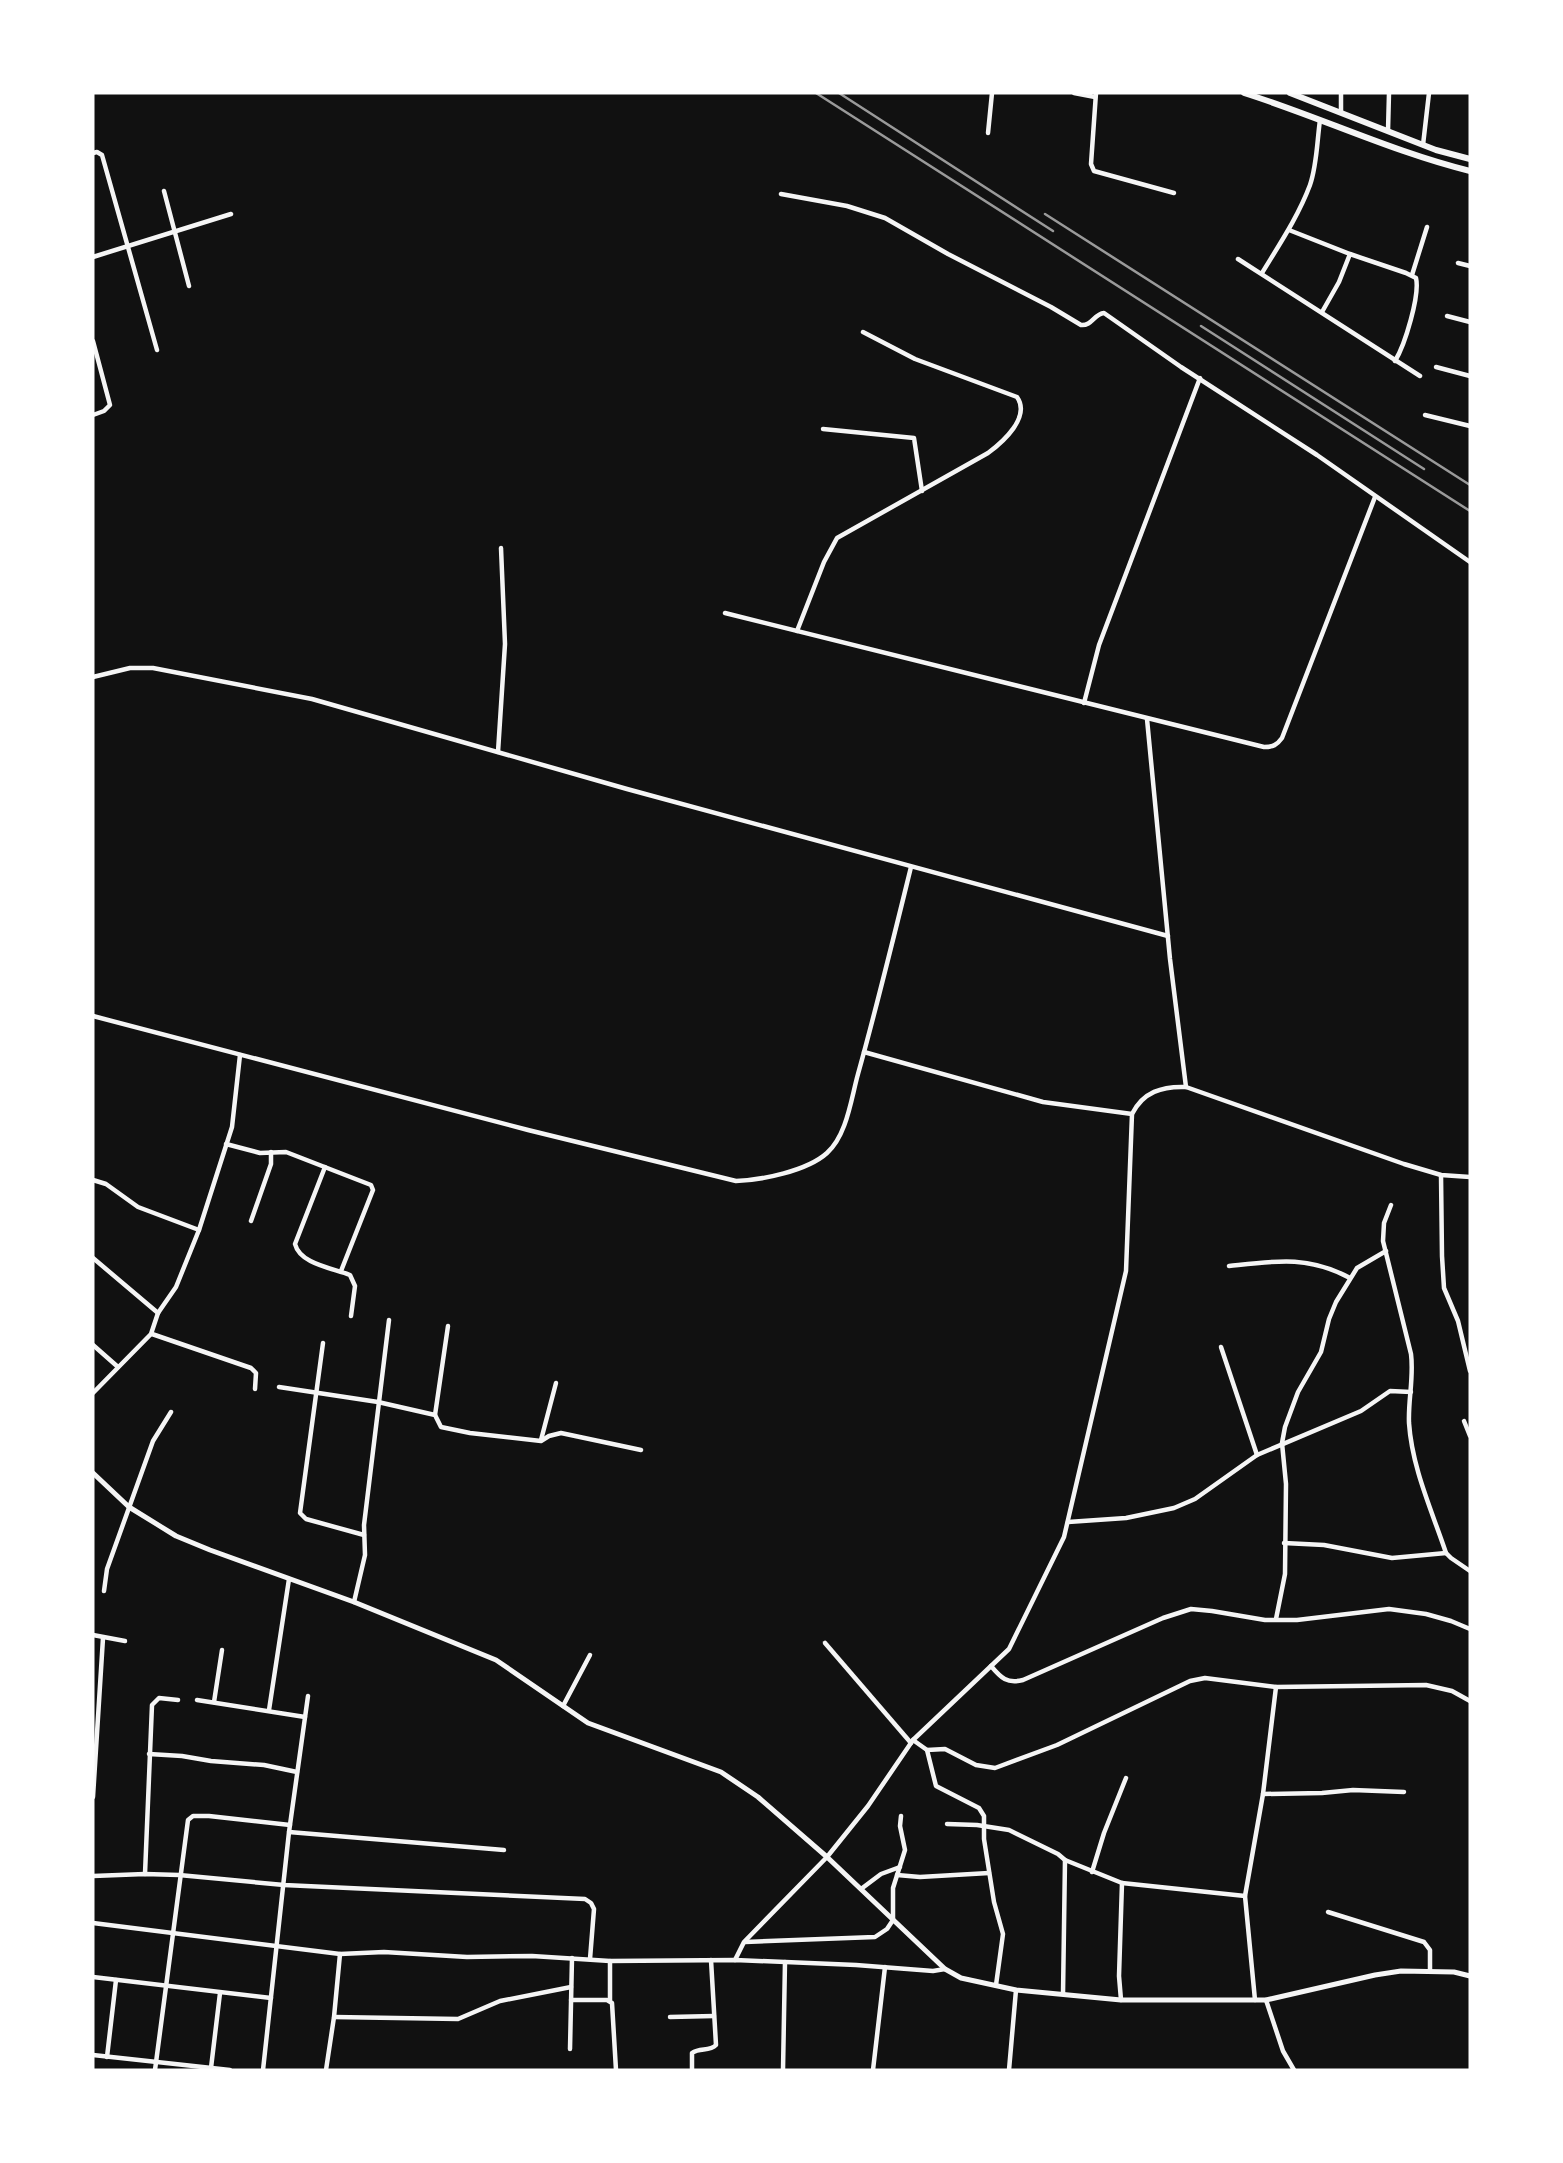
<svg xmlns="http://www.w3.org/2000/svg" width="1563" height="2163" viewBox="0 0 1563 2163" font-family="'Times New Roman',serif">
  <style>
    .lines { fill: none; stroke-linecap: round; stroke-linejoin: round }
    .minor { stroke: #f5f5f5; stroke-width: 4.5 }
    .tertiary { stroke: #f5f5f5; stroke-width: 5 }
    .secondary { stroke: #f5f5f5; stroke-width: 6 }
    .rail { stroke: #9a9a9a; stroke-width: 2.5 }
  </style>
  <rect width="100%" height="100%" fill="#111"/>
  <g class="lines">
    <g class="minor">
      <polyline points="1074,93 1095,97"/>
      <polyline points="1096,93 1091,164 1094,171 1174,193"/>
      <polyline points="1341,93 1341,112"/>
      <polyline points="1388,131 1389,93"/>
      <polyline points="988,133 992,93"/>
      <polyline points="1423,145 1429,93"/>
      <polyline points="93,153 97,152 102,155 157,350"/>
      <polyline points="164,191 189,286"/>
      <path d="M781,194L847,206L885,218L948,254L1051,307L1081,325C1092,326 1094,314 1104,313L1181,367L1317,455L1470,562"/>
      <path d="M1289,230L1350,254L1406,273L1416,278C1420,295 1405,345 1395,361"/>
      <polyline points="93,257 231,214"/>
      <polyline points="1238,259 1420,376"/>
      <polyline points="1458,263 1470,266"/>
      <path d="M1262,273C1279,245 1298,217 1310,185C1317,165 1317,141 1320,120"/>
      <polyline points="1412,275 1427,227"/>
      <polyline points="1322,312 1339,282 1350,254"/>
      <polyline points="1447,316 1470,322"/>
      <polyline points="93,341 110,405 104,411 93,415"/>
      <polyline points="1436,367 1470,376"/>
      <polyline points="1425,415 1470,426"/>
      <polyline points="823,429 914,438 922,491"/>
      <path d="M725,613L1264,747C1273,747 1277,745 1282,738L1375,497"/>
      <path d="M797,631L824,562L837,538L988,453C1003,442 1031,417 1017,397L915,359L863,332"/>
      <polyline points="93,677 130,668 153,668 312,699 627,789 1168,936"/>
      <polyline points="1084,703 1099,645 1200,378"/>
      <polyline points="1147,719 1170,959 1186,1087"/>
      <polyline points="498,752 505,644 501,548"/>
      <path d="M93,1016L528,1130L736,1181C762,1180 807,1171 827,1153C847,1135 851,1099 858,1074C877,1006 894,936 911,867"/>
      <polyline points="864,1052 1043,1102 1132,1114"/>
      <polyline points="226,1144 260,1153 286,1152 371,1185 373,1190 341,1271"/>
      <path d="M325,1167L295,1244C300,1264 332,1268 350,1275L355,1286L351,1316"/>
      <polyline points="1441,1175 1442,1256 1444,1288 1458,1321 1470,1371"/>
      <polyline points="93,1180 106,1184 138,1207 199,1230"/>
      <path d="M1391,1205L1384,1223L1383,1241L1411,1354C1414,1377 1408,1400 1409,1423C1412,1468 1432,1511 1446,1553L1451,1558L1470,1571"/>
      <polyline points="251,1221 271,1164 271,1152"/>
      <polyline points="93,1258 158,1313"/>
      <path d="M1229,1266C1274,1261 1308,1255 1350,1278"/>
      <polyline points="152,1334 251,1368 256,1373 255,1389"/>
      <polyline points="323,1343 300,1513 306,1519 364,1535"/>
      <polyline points="93,1345 118,1367"/>
      <polyline points="1221,1347 1257,1455"/>
      <polyline points="279,1387 378,1402 435,1415 441,1427 470,1433 541,1441 549,1436 561,1433 641,1450"/>
      <polyline points="93,1393 151,1334 158,1313 176,1287 199,1230 232,1127 240,1055"/>
      <polyline points="435,1415 448,1326"/>
      <polyline points="1464,1421 1470,1436"/>
      <polyline points="541,1440 556,1383"/>
      <polyline points="1068,1522 1126,1518 1174,1508 1195,1499 1257,1455 1361,1411 1390,1391 1411,1392"/>
      <polyline points="1284,1543 1324,1545 1392,1558 1446,1553"/>
      <polyline points="104,1591 107,1569 153,1441 171,1412"/>
      <polyline points="354,1602 365,1555 364,1525 389,1320"/>
      <polyline points="1276,1619 1285,1574 1286,1484 1282,1443 1285,1427 1298,1392 1321,1352 1329,1319 1336,1302 1357,1268 1386,1251"/>
      <polyline points="93,1635 125,1641"/>
      <polyline points="825,1643 911,1743"/>
      <path d="M991,1666C1001,1678 1007,1684 1023,1680L1163,1618L1191,1609L1212,1611L1265,1620H1297L1389,1609L1426,1614L1451,1621L1470,1629"/>
      <polyline points="197,1700 305,1717"/>
      <polyline points="214,1702 222,1650"/>
      <polyline points="563,1706 590,1655"/>
      <polyline points="269,1710 289,1579"/>
      <polyline points="913,1740 927,1750 945,1749 976,1765 995,1768 1057,1745 1190,1681 1205,1678 1276,1687 1426,1685 1452,1691 1470,1701"/>
      <polyline points="927,1750 936,1786 979,1808 984,1816 984,1839 994,1902 1003,1934 996,1985"/>
      <polyline points="149,1754 182,1756 211,1761 264,1765 297,1772"/>
      <polyline points="1263,1794 1322,1793 1353,1790 1404,1792"/>
      <polyline points="93,1797 103,1638"/>
      <polyline points="947,1824 977,1825 1009,1830 1058,1854 1065,1860 1122,1883 1245,1896"/>
      <polyline points="289,1832 504,1850"/>
      <polyline points="1092,1872 1104,1833 1126,1778"/>
      <polyline points="145,1874 152,1705 159,1698 178,1700"/>
      <polyline points="897,1875 920,1877 989,1873"/>
      <polyline points="93,1876 145,1874 179,1875 284,1885 585,1899 591,1903 594,1909 590,1959"/>
      <polyline points="861,1889 881,1874 900,1867"/>
      <polyline points="1328,1912 1424,1942 1430,1950 1430,1971"/>
      <polyline points="93,1923 340,1954 384,1952 467,1957 532,1956 610,1961 735,1960 856,1965 933,1971 945,1969"/>
      <polyline points="745,1942 875,1937 887,1929 893,1920 893,1888 905,1850 900,1826 901,1816"/>
      <path d="M735,1960L744,1942L827,1857L868,1806L913,1740L1009,1649L1064,1537L1126,1271L1132,1114C1143,1092 1162,1086 1186,1087L1404,1164L1441,1175L1470,1177"/>
      <polyline points="93,1977 271,1998"/>
      <polyline points="1063,1994 1065,1860"/>
      <polyline points="571,2000 607,2000 612,2003 616,2070"/>
      <polyline points="610,2000 610,1961"/>
      <polyline points="1121,2000 1119,1976 1122,1883"/>
      <polyline points="1255,2000 1245,1896 1263,1794 1276,1687"/>
      <polyline points="1266,2000 1283,2051 1294,2070"/>
      <polyline points="334,2017 458,2019 500,2001 571,1987"/>
      <polyline points="670,2017 714,2016"/>
      <polyline points="570,2049 572,1958"/>
      <polyline points="93,2055 230,2070"/>
      <polyline points="107,2057 116,1980"/>
      <polyline points="211,2068 220,1993"/>
      <polyline points="155,2070 188,1820 193,1816 209,1816 290,1825"/>
      <polyline points="263,2070 289,1832 308,1696"/>
      <polyline points="326,2070 334,2017 340,1954"/>
      <path d="M692,2070V2053C700,2047 709,2052 716,2045L711,1960"/>
      <polyline points="783,2070 785,1962"/>
      <polyline points="873,2070 885,1967"/>
      <polyline points="1009,2070 1016,1990"/>
    </g>
    <polyline class="tertiary" points="93,1473 129,1507 176,1536 210,1550 354,1602 496,1660 588,1723 721,1772 758,1797 827,1857 945,1969 961,1978 1016,1990 1121,2000 1266,2000 1375,1975 1401,1971 1454,1972 1470,1976"/>
    <g class="secondary">
      <path d="M1244,93C1320,117 1393,152 1470,171"/>
      <polyline points="1290,93 1436,150 1470,159"/>
    </g>
    <g class="rail">
      <polyline points="816,93 1470,511"/>
      <polyline points="839,93 1053,231"/>
      <polyline points="1045,214 1470,485"/>
      <polyline points="1201,326 1424,469"/>
    </g>
  </g>
  <rect width="1563" height="2163" fill="none" stroke="#ffffff" stroke-width="189"/>
</svg>
